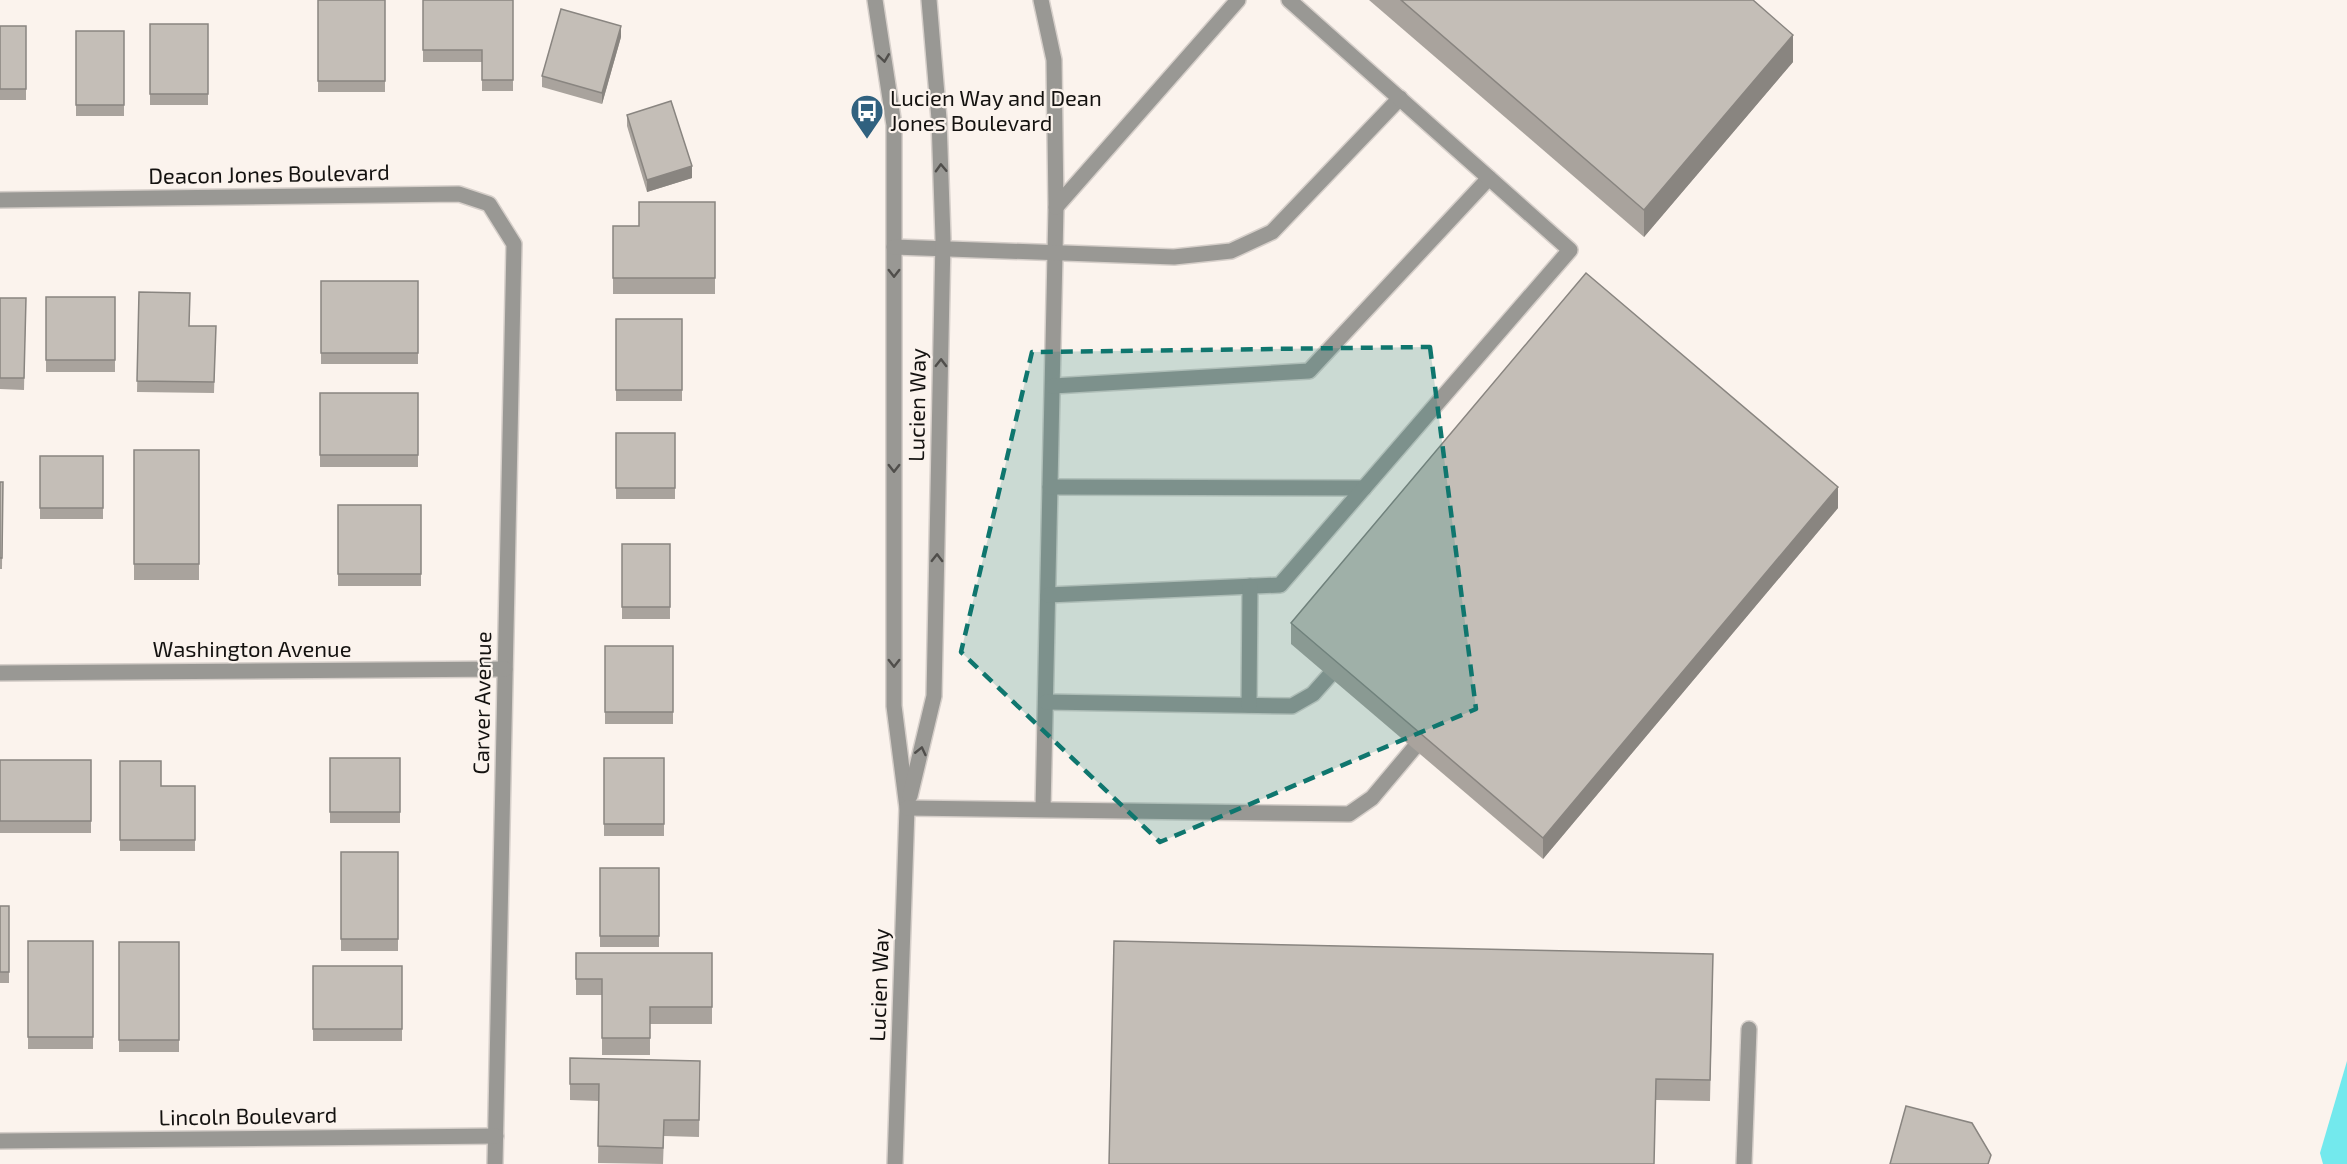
<svg xmlns="http://www.w3.org/2000/svg" width="2347" height="1164" viewBox="0 0 2347 1164" font-family="'Exo 2',sans-serif">
  <style>
    .water { fill: #73e9ed }
    .lines { fill: none; stroke-linecap: round; stroke-linejoin: round }
    .minor-casing { stroke: #d6cfca; stroke-width: 18 }
    .minor { stroke: #999894; stroke-width: 15 }
    .wall { fill: #a9a39d }
    .shaded-wall { fill: #898580 }
    .building { fill: #c4beb7; stroke: #898580; stroke-width: 1.5 }
    .oneway { stroke: #504e4b }
    .marked { fill: #0f766e; fill-opacity: 0.2; stroke: #0f766e; stroke-width: 4.5; stroke-dasharray: 12 8; stroke-linejoin: round }
    .labels { text-anchor: middle; stroke-width: 4.5; stroke-linejoin: round; paint-order: stroke }
    .poi-label { font-size: 22px; fill: #141210; stroke: #fbf3ed; text-anchor: start }
    .street-label { font-size: 22px; fill: #141210; stroke: #fbf3ed }
  </style>
  <rect width="100%" height="100%" fill="#fbf3ed"/>
  <polygon class="water" points="2347,1061 2347,1164 2323,1164 2320,1153"/>
  <g class="lines">
    <g class="minor-casing">
      <g id="minor">
        <polyline points="875,0 894,125 894,706 907,808 895,1164"/>
        <polyline points="1041,0 1054,60 1056,207 1043,809"/>
        <polyline points="0,200 459,194 489,204 514,244 495,1164"/>
        <polyline points="1056,207 1238,0"/>
        <polyline points="894,247 1174,257 1231,251 1272,232 1400,98"/>
        <polyline points="1053,386 1309,371 1489,178"/>
        <polyline points="1050,487 1364,488"/>
        <polyline points="1048,595 1280,585 1570,250 1289,0"/>
        <polyline points="0,673 505,669"/>
        <polyline points="1046,702 1292,706 1313,694 1329,676"/>
        <polyline points="1249,705 1250,586"/>
        <polyline points="910,796 934,696 943,239 939,119 929,0"/>
        <polyline points="907,808 1349,814 1372,798 1414,748"/>
        <polyline points="0,1141 496,1136"/>
        <polyline points="1744,1164 1749,1029"/>
      </g>
    </g>
    <use href="#minor" class="minor"/>
  </g>
  <g class="wall">
    <rect x="318" y="0" width="67" height="92"/>
    <polygon points="423,0 513,0 513,91 482,91 482,62 423,62"/>
    <polygon points="1369,0 1753,0 1793,62 1644,237"/>
    <rect x="150" y="24" width="58" height="81"/>
    <rect x="0" y="26" width="26" height="74"/>
    <rect x="76" y="31" width="48" height="85"/>
    <polygon points="621,37 602,104 542,87 542,76"/>
    <polygon points="627,115 692,178 647,192 627,126"/>
    <polygon points="715,202 715,294 613,294 613,226 639,226"/>
    <rect x="321" y="281" width="97" height="83"/>
    <polygon points="139,292 189,326 216,326 214,393 137,392"/>
    <rect x="46" y="297" width="69" height="75"/>
    <polygon points="0,298 26,298 24,390 0,389"/>
    <rect x="616" y="319" width="66" height="82"/>
    <rect x="320" y="393" width="98" height="74"/>
    <rect x="616" y="433" width="59" height="66"/>
    <rect x="134" y="450" width="65" height="130"/>
    <rect x="40" y="456" width="63" height="63"/>
    <polygon points="0,482 3,482 2,569 0,569"/>
    <rect x="338" y="505" width="83" height="81"/>
    <polygon points="1838,508 1543,859 1291,644 1291,623"/>
    <rect x="622" y="544" width="48" height="75"/>
    <rect x="605" y="646" width="68" height="78"/>
    <rect x="330" y="758" width="70" height="65"/>
    <rect x="604" y="758" width="60" height="78"/>
    <rect x="0" y="760" width="91" height="73"/>
    <polygon points="120,761 161,786 195,786 195,851 120,851"/>
    <rect x="341" y="852" width="57" height="99"/>
    <rect x="600" y="868" width="59" height="79"/>
    <rect x="0" y="906" width="9" height="77"/>
    <rect x="28" y="941" width="65" height="108"/>
    <rect x="119" y="942" width="60" height="110"/>
    <polygon points="576,953 712,953 712,1024 650,1024 650,1055 602,1055 602,995 576,995"/>
    <rect x="313" y="966" width="89" height="75"/>
    <polygon points="1713,975 1710,1101 1656,1100 1109,1164"/>
    <polygon points="700,1061 699,1137 664,1136 663,1164 598,1163 599,1101 570,1100 570,1084"/>
  </g>
  <g class="shaded-wall">
    <polygon points="621,26 621,37 602,104 602,93"/>
    <polygon points="1793,35 1793,62 1644,237 1644,210"/>
    <polygon points="692,166 692,178 647,192 647,180"/>
    <polygon points="1838,487 1838,508 1543,859 1543,838"/>
  </g>
  <g class="building">
    <rect x="318" y="0" width="67" height="81"/>
    <polygon points="423,0 513,0 513,80 482,80 482,50 423,50"/>
    <polygon points="1401,0 1753,0 1793,35 1644,210"/>
    <polygon points="561,9 621,26 602,93 542,76"/>
    <rect x="150" y="24" width="58" height="70"/>
    <rect x="0" y="26" width="26" height="63"/>
    <rect x="76" y="31" width="48" height="74"/>
    <polygon points="671,101 692,166 647,180 627,115"/>
    <polygon points="639,202 715,202 715,278 613,278 613,226 639,226"/>
    <polygon points="1586,273 1838,487 1543,838 1291,623"/>
    <rect x="321" y="281" width="97" height="72"/>
    <polygon points="139,292 190,293 189,326 216,326 214,382 137,381"/>
    <rect x="46" y="297" width="69" height="63"/>
    <polygon points="0,298 26,298 24,378 0,378"/>
    <rect x="616" y="319" width="66" height="71"/>
    <rect x="320" y="393" width="98" height="62"/>
    <rect x="616" y="433" width="59" height="55"/>
    <rect x="134" y="450" width="65" height="114"/>
    <rect x="40" y="456" width="63" height="52"/>
    <polygon points="0,482 3,482 2,558 0,558"/>
    <rect x="338" y="505" width="83" height="69"/>
    <rect x="622" y="544" width="48" height="63"/>
    <rect x="605" y="646" width="68" height="66"/>
    <rect x="330" y="758" width="70" height="54"/>
    <rect x="604" y="758" width="60" height="66"/>
    <rect x="0" y="760" width="91" height="61"/>
    <polygon points="120,761 161,761 161,786 195,786 195,840 120,840"/>
    <rect x="341" y="852" width="57" height="87"/>
    <rect x="600" y="868" width="59" height="68"/>
    <rect x="0" y="906" width="9" height="66"/>
    <rect x="28" y="941" width="65" height="96"/>
    <polygon points="1114,941 1713,954 1710,1080 1656,1079 1654,1164 1109,1164"/>
    <rect x="119" y="942" width="60" height="98"/>
    <polygon points="576,953 712,953 712,1007 650,1007 650,1038 602,1038 602,979 576,979"/>
    <rect x="313" y="966" width="89" height="63"/>
    <polygon points="570,1058 700,1061 699,1120 664,1120 663,1148 598,1146 599,1084 570,1084"/>
    <polygon points="1906,1106 1972,1123 1991,1155 1988,1164 1890,1164"/>
  </g>
  <defs><path id="oneway-chevron" d="M-2-3.5L2.5 0L-2 3.5" fill="none" stroke-width="1.6" stroke-linecap="round" stroke-linejoin="round" transform="scale(1.5)"/></defs>
  <g class="oneway">
    <use href="#oneway-chevron" transform="translate(884 58) rotate(82)"/>
    <use href="#oneway-chevron" transform="translate(941 168) rotate(-92)"/>
    <use href="#oneway-chevron" transform="translate(894 273) rotate(90)"/>
    <use href="#oneway-chevron" transform="translate(941 363) rotate(-89)"/>
    <use href="#oneway-chevron" transform="translate(894 468) rotate(90)"/>
    <use href="#oneway-chevron" transform="translate(937 558) rotate(-89)"/>
    <use href="#oneway-chevron" transform="translate(894 663) rotate(90)"/>
    <use href="#oneway-chevron" transform="translate(921 751) rotate(-77)"/>
  </g>
  <path class="marked" d="M1430,347L1476,709L1160,842L961,652L1032,352Z"/>
  <defs>
    <g id="bus-pin" transform="scale(1.725)"><path d="M0 17L-7.5 6A9.5 9.5 0 1 1 7.5 6Z" fill="#30617f" stroke="#fbf3ed"/><path d="M-5-6H5V4H4V6H2V4H-2V6H-4V4H-5ZM-3.5-4V0h7V-4ZM-3.5 1.2v1.5H-2V1.2ZM2 1.2v1.5H3.5V1.2Z" fill="#fff"/></g>
  </defs>
  <g fill-rule="evenodd">
    <use href="#bus-pin" x="867" y="111"/>
  </g>
  <g class="labels">
    <g class="poi-label">
      <text x="890" y="106">Lucien Way and Dean<tspan x="890" dy="25">Jones Boulevard</tspan></text>
    </g>
    <g class="street-label">
      <text transform="translate(269 174) rotate(-1)" y="8">Deacon Jones Boulevard</text>
      <text transform="translate(917 405) rotate(-89)" y="8">Lucien Way</text>
      <text x="252" y="657">Washington Avenue</text>
      <text transform="translate(482 703) rotate(-89)" y="8">Carver Avenue</text>
      <text transform="translate(879 985) rotate(-88)" y="8">Lucien Way</text>
      <text transform="translate(248 1116) rotate(-1)" y="8">Lincoln Boulevard</text>
    </g>
  </g>
</svg>
